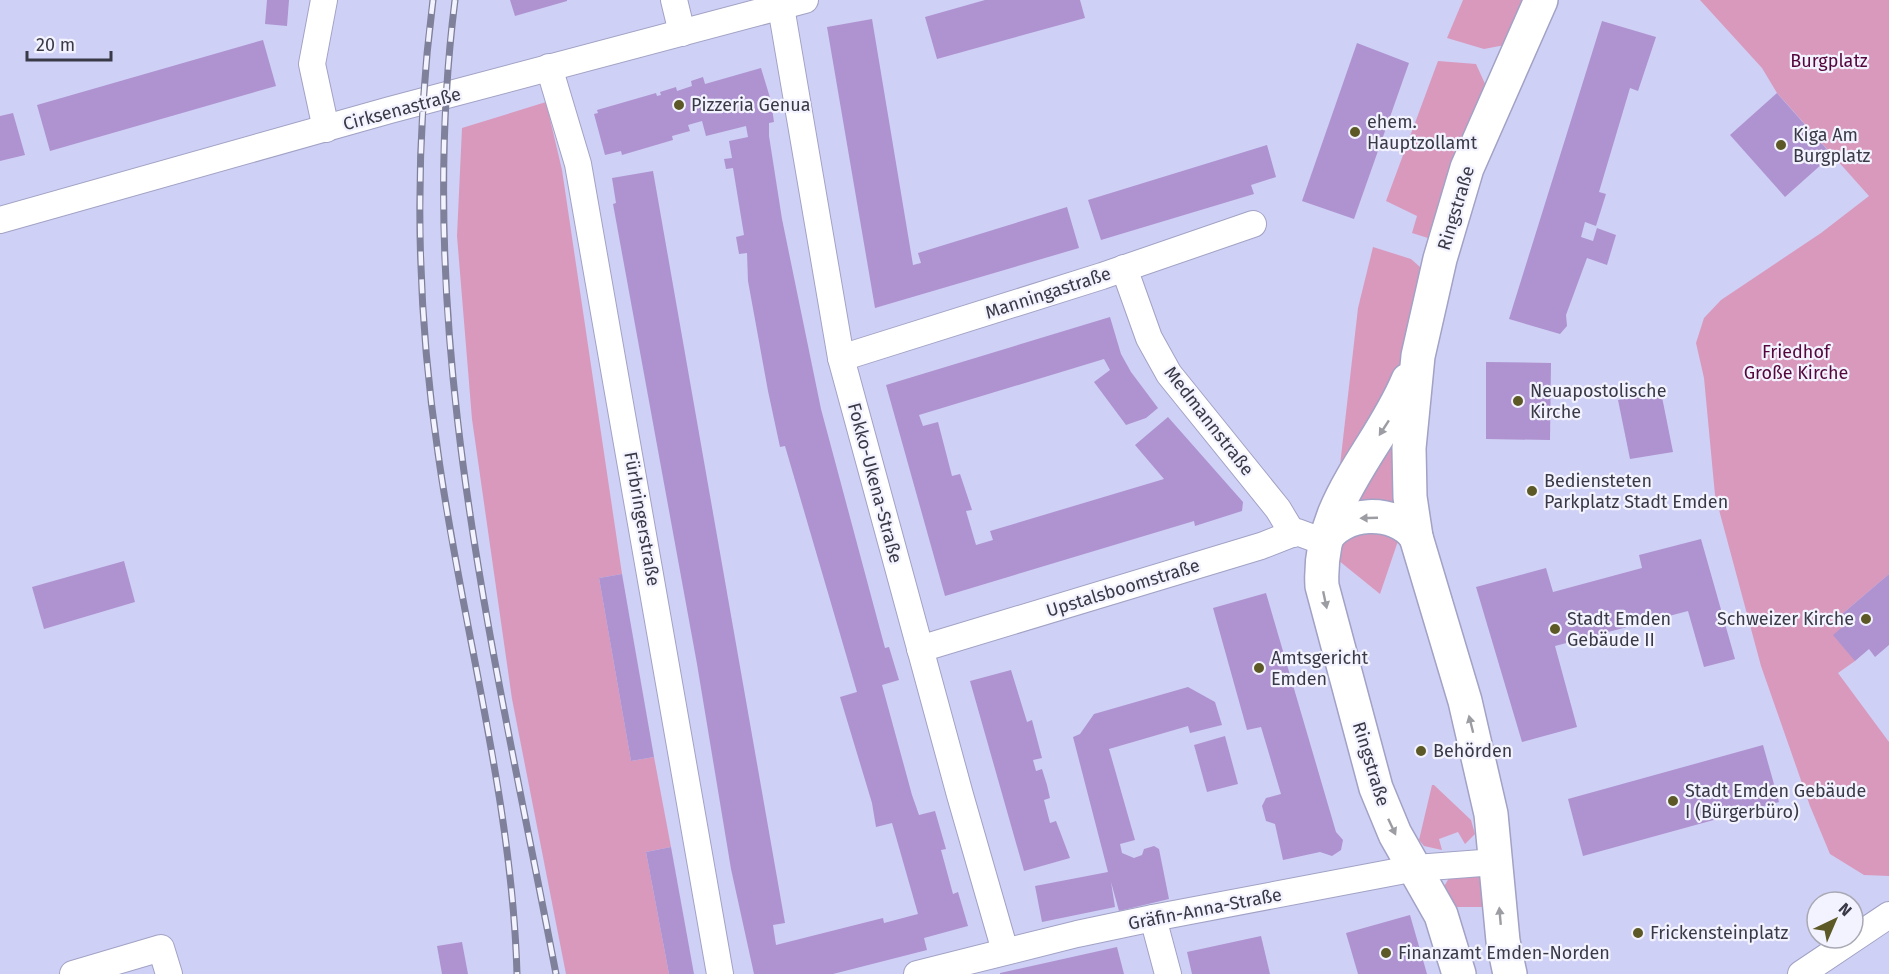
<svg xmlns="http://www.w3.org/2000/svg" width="1889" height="974" viewBox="0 0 1889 974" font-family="'Fira Sans',sans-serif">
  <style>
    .green { fill: #d999bd }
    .building { fill: #ae93d0 }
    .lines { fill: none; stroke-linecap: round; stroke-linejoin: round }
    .street-casing { stroke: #a1a2c5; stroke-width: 28 }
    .secondary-casing { stroke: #a1a2c5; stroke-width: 36 }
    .street { stroke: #fff; stroke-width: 26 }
    .secondary { stroke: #fff; stroke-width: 33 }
    .rail-casing { stroke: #7f8099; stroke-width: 7 }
    .rail { stroke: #f3f3ff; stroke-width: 4.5; stroke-dasharray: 14; stroke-linecap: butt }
    .oneway { fill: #9c9ca3 }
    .poi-dot { fill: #5d5926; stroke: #f3f3ff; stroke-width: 2 }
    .labels { text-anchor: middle; stroke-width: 4.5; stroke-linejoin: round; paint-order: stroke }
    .park-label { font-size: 18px; fill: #55073d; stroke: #f3f3ff }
    .poi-label { font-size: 18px; fill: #393947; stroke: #f3f3ff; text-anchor: start }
    .street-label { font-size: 18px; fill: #393947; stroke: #f3f3ff }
  </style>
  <rect width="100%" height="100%" fill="#cfd0f5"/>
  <g class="green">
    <polygon points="1463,0 1526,0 1505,45 1484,49 1447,38"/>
    <polygon points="1700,0 1889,0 1889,574 1841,615 1847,623 1855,661 1838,673 1889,742 1889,876 1864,875 1830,854 1810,806 1761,666 1715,495 1704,378 1696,343 1704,318 1721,300 1821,233 1869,196 1777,93 1762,68"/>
    <polygon points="1438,61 1476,64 1486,86 1457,156 1428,238 1412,233 1417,216 1386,201"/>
    <polygon points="546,102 562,170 622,574 599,578 631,761 654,757 671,847 646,852 669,974 566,974 512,699 472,419 457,236 462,128"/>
    <polygon points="1373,247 1411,259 1420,267 1420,276 1396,382 1339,474 1358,308"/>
    <polygon points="1399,417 1402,507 1360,511 1353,490"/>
    <path d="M1379,530L1398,541L1380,594L1333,556C1348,537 1354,532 1379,530Z"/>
    <polygon points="1432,785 1434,785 1471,820 1475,834 1465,844 1458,832 1439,839 1442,850 1424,846 1419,840"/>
    <polygon points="1479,874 1487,884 1490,907 1449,907 1442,890 1449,878"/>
  </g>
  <g class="building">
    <polygon points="267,0 289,0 287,26 265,24"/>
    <polygon points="510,0 567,0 567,1 515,16"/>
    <polygon points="985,0 1080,0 1085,18 937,59 925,17"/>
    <polygon points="872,19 913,265 921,263 918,253 1067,207 1079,248 875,308 827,27"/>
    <polygon points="1602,21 1656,37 1638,91 1630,88 1599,192 1606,194 1596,226 1585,222 1581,237 1593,241 1597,228 1616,235 1607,265 1587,258 1566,315 1567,326 1560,334 1509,319"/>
    <polygon points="263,40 276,86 50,151 37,105"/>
    <polygon points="1357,43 1409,63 1354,219 1302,201"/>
    <polygon points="761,68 771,101 774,122 769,123 769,136 782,219 821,409 885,648 889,647 899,680 882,685 912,795 919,815 935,811 946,849 941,850 953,894 958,892 968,926 924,938 927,950 833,974 754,974 731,869 697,664 613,204 616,203 612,178 653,171 785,923 773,925 776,945 883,918 884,923 918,914 892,823 876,827 872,803 840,697 857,692 785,446 780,447 768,391 748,281 747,253 739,254 736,237 744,235 733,168 726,169 724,159 732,158 729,141 748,137 746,126 706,136 702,121 688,125 690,131 672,136 673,140 622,155 621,151 605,155 594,114 598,113 597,110 656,93 657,96 661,95 660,92 676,87 677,91 692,86 691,81 703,77 705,84"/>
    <polygon points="1777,93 1832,155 1785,197 1730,135"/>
    <polygon points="13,113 25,155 0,161 0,116"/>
    <polygon points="1267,145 1276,177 1251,185 1254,194 1101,240 1088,200"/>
    <polygon points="1110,317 1121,354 1131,372 1158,408 1146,418 1126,425 1094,382 1110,370 1104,359 919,415 923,426 938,422 952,476 960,474 972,510 966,511 976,545 993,540 990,531 1164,479 1135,445 1168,417 1243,502 1242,511 1195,526 1194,521 945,596 886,385"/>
    <polygon points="1486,362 1551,363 1550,440 1486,439"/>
    <polygon points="1661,392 1673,452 1630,459 1618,400"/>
    <polygon points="1701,539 1735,659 1704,667 1688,611 1555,646 1577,727 1522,742 1476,587 1546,568 1553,592 1642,568 1639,555"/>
    <polygon points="124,561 135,602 44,629 32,587"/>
    <polygon points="622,574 654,757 631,761 599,578"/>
    <polygon points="1889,574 1889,645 1875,657 1869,649 1855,661 1833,635 1847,623 1841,615"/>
    <polygon points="1266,593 1336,832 1343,840 1341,850 1332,856 1320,852 1283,860 1275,824 1266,821 1262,806 1266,798 1281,794 1261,727 1247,730 1213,608"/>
    <polygon points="1011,670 1027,722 1032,720 1042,758 1033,760 1036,771 1042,769 1047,785 1050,798 1044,800 1050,823 1056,821 1070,858 1024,871 970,681"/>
    <polygon points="1188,687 1215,702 1222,725 1190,733 1188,726 1109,749 1135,840 1120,844 1122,853 1134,858 1142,855 1144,849 1154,846 1159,849 1169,899 1119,911 1111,882 1115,907 1042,922 1035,886 1108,872 1073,737 1080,734 1094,714"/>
    <polygon points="1225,736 1238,784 1207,792 1194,745"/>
    <polygon points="1763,745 1779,802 1583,856 1568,799"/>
    <polygon points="671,847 694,974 669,974 646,852"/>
    <polygon points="1410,915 1427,974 1358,974 1346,933"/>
    <polygon points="1261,936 1270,974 1192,974 1187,952"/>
    <polygon points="462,942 468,974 442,974 437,946"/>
    <polygon points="1117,947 1124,974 1000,974 1000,973"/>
  </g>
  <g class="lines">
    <g class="street-casing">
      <g id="street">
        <polyline points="324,0 312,64 326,129"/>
        <polyline points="674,0 682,33"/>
        <polyline points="781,7 841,358 960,795 1005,951"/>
        <polyline points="549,67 578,164 720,974"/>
        <polyline points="0,220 390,110 805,0"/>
        <polyline points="1124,268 1149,338 1169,374 1278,509 1293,534"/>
        <polyline points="841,358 1102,276 1253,224"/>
        <polyline points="920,649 1261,546 1297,532 1324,542"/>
        <polyline points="1153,918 1168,974"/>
        <polyline points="73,974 161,948 169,974"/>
        <polyline points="917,974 1077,934 1153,918 1416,868 1495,862"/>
        <polyline points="1801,974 1889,915"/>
      </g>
    </g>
    <g class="secondary-casing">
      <g id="secondary">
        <path d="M1408,380C1378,452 1317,502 1322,586L1376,788L1395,834L1441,915L1459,974"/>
        <path d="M1324,542C1340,510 1396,508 1416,537"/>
        <polyline points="1510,974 1503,941 1491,814 1465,701 1416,537 1410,497 1409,448 1418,356 1440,259 1467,168 1541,0"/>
      </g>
    </g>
    <use href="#street" class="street"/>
    <use href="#secondary" class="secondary"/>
    <g class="rail-casing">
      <g id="rail">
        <path d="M433,0C414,149 416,304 438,453C462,626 512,798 517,974"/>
        <path d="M455,0C413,333 494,649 556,974"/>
      </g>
    </g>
    <use href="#rail" class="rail"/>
  </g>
  <defs><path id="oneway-solid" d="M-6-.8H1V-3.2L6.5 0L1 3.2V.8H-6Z" transform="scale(1.5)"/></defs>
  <g class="oneway">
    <use href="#oneway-solid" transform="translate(1384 428) rotate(123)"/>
    <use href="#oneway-solid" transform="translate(1369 518) rotate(178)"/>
    <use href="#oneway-solid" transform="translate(1325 600) rotate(78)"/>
    <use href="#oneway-solid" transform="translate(1471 724) rotate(-104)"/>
    <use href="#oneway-solid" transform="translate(1392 827) rotate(65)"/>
    <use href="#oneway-solid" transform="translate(1500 916) rotate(-95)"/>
  </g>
  <g class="poi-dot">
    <circle cx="679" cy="105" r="6"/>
    <circle cx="1355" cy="132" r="6"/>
    <circle cx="1781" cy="145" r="6"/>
    <circle cx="1518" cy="401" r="6"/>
    <circle cx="1532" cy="491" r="6"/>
    <circle cx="1866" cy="619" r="6"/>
    <circle cx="1555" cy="629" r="6"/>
    <circle cx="1259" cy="668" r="6"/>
    <circle cx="1421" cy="751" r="6"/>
    <circle cx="1673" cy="801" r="6"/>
    <circle cx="1638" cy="933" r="6"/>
    <circle cx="1386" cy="953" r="6"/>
  </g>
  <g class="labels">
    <g class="park-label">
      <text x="1829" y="67">Burgplatz</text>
      <text x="1796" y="358">Friedhof<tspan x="1796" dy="21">Große Kirche</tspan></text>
    </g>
    <g class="poi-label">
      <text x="691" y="111">Pizzeria Genua</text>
      <text x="1367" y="128">ehem.<tspan x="1367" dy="21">Hauptzollamt</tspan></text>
      <text x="1793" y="141">Kiga Am<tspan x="1793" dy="21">Burgplatz</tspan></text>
      <text x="1530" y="397">Neuapostolische<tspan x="1530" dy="21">Kirche</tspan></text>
      <text x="1544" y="487">Bediensteten<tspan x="1544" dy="21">Parkplatz Stadt Emden</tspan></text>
      <text x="1567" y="625">Stadt Emden<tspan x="1567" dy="21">Gebäude II</tspan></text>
      <text x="1854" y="625" text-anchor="end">Schweizer Kirche</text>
      <text x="1271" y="664">Amtsgericht<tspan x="1271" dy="21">Emden</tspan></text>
      <text x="1433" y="757">Behörden</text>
      <text x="1685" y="797">Stadt Emden Gebäude<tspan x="1685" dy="21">I (Bürgerbüro)</tspan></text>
      <text x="1650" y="939">Frickensteinplatz</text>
      <text x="1398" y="959">Finanzamt Emden-Norden</text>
    </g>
    <g class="street-label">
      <text transform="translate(402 109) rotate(-15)" y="6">Cirksenastraße</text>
      <text transform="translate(1456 208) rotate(-73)" y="6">Ringstraße</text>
      <text transform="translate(1048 293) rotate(-18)" y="6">Manningastraße</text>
      <text transform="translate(1209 421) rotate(52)" y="6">Medmannstraße</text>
      <text transform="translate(875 483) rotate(75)" y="6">Fokko-Ukena-Straße</text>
      <text transform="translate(642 519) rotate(80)" y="6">Fürbringerstraße</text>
      <text transform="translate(1123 588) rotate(-17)" y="6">Upstalsboomstraße</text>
      <text transform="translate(1371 764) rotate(73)" y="6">Ringstraße</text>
      <text transform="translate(1205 909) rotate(-11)" y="6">Gräfin-Anna-Straße</text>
    </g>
  </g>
  <g transform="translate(1835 920) rotate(44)"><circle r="28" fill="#f3f3ff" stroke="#a9a9b5" stroke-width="1.5"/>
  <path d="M0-4.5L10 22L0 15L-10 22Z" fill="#5d5926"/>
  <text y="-9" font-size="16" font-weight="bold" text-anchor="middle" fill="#393947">N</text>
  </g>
  <path d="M27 51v9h84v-9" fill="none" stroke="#393947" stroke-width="3"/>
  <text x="36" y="51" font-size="18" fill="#393947" stroke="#f3f3ff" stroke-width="4.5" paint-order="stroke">20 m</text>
</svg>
